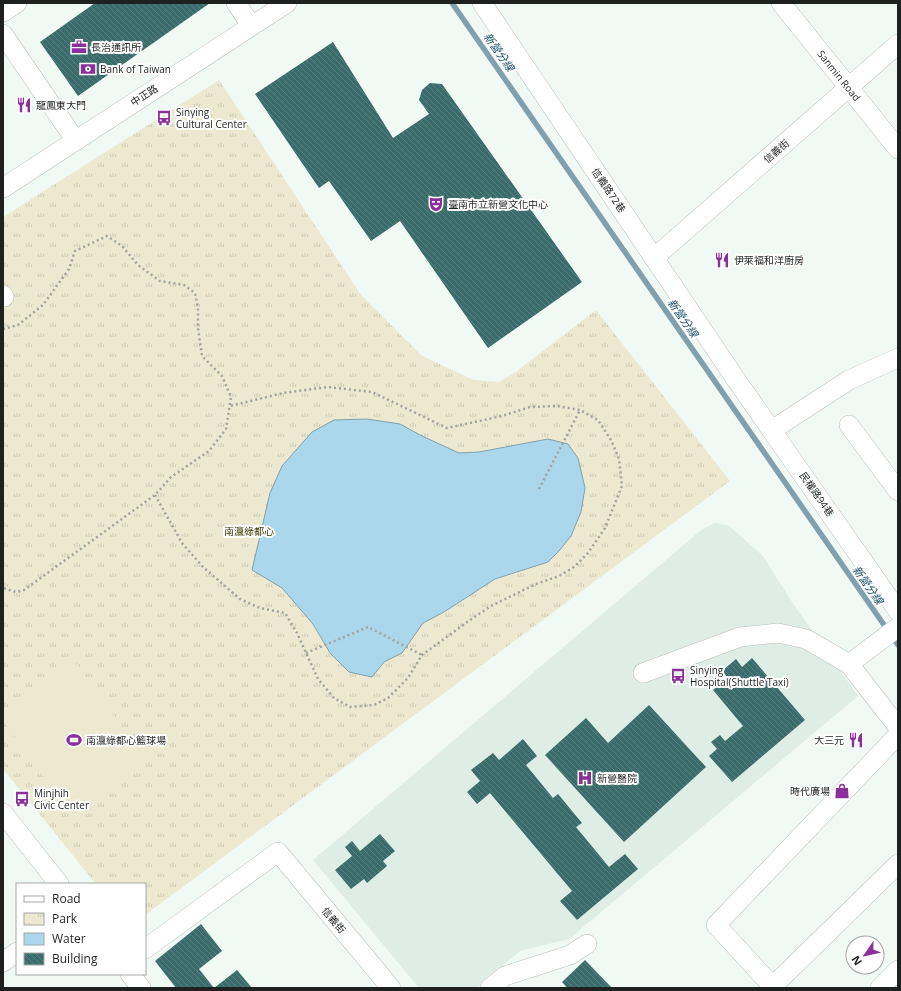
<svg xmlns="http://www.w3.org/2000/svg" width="901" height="991" viewBox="0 0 901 991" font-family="'Open Sans','Noto Sans TC',sans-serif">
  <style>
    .built { fill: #deede5 }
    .park { fill: url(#park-tufts) }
    .garden { fill: #ede9d1 }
    .water { fill: #aad7eb; stroke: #80a0ae }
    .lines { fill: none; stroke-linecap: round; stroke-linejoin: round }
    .stream { stroke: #80a0ae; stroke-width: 5.5 }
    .building { fill: url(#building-back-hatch) }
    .minor-casing { stroke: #b8bfbb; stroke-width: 20 }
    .path { stroke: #9ea3a0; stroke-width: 2.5; stroke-dasharray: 2 3; stroke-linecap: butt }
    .minor { stroke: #fff; stroke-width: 19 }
    .labels { text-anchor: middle; stroke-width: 4; stroke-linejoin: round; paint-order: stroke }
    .poi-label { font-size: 10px; fill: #1f2120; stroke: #fff; text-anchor: start }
    .street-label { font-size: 10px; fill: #1f2120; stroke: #fff }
    .park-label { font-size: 10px; fill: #3f3703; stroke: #fff }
    .water-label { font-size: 11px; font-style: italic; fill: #1b5369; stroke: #fff }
  </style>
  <defs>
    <pattern id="park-tufts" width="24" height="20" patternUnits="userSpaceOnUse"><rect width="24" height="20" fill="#ede9d1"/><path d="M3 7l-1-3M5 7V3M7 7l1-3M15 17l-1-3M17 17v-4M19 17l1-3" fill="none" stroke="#cbc8b3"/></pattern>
    <pattern id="building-back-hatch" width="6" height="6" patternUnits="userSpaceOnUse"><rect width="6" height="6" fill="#3a6c6c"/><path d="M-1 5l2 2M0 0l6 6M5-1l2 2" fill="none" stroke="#5a8080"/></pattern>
  </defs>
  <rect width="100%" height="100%" fill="#f1f9f5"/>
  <polygon class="built" points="714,523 728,525 763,556 792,602 858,696 569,939 520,951 477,988 419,988 313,860 700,531"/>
  <polygon class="park" points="219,80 361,295 422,356 474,380 499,382 517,371 596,310 730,481 145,915 145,884 96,884 3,769 3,217"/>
  <polygon class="garden" points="75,662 146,760 71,814 3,720 3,713"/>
  <polygon class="water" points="367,419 400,424 422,436 459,453 479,452 548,439 568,444 578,458 585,488 581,512 571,536 559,551 548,562 495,579 444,612 423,623 402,653 384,662 372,677 349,672 330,653 313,624 282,588 252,570 270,493 282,466 312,432 334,420"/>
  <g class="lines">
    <polyline class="stream" points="452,3 898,645"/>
  </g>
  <g class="building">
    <polygon points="95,3 210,3 78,96 40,42"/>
    <polygon points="333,42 393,138 429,114 419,100 422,90 430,83 442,84 582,282 488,348 400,221 371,241 329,181 319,188 255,94"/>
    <polygon points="752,658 805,720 732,782 709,756 717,749 711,742 720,735 725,741 743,726 713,690 728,678 722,671 736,659 742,667"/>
    <polygon points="649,705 706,767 624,842 545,755 586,718 608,743"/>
    <polygon points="523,739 537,756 526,765 553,798 558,794 582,823 576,827 609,867 625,854 638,869 577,920 560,901 572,891 490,793 477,804 467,792 480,781 471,770 493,753 499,760"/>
    <polygon points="380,834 395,851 383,861 387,866 367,883 364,879 351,889 335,870 352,856 345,847 352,841 360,851"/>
    <polygon points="201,924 222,951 199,969 214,988 176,988 155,961"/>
    <polygon points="585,960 612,988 567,988 562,982"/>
    <polygon points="237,970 252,988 214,988"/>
  </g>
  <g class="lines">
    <g class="minor-casing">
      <g id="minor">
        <polyline points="236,3 251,25"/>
        <polyline points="482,3 735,378 898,611"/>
        <path id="s1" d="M781,3L898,149"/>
        <polyline points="3,12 17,3"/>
        <polyline points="3,34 76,141"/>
        <polyline points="3,188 287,3"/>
        <polyline points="654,258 898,44"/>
        <polyline points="3,295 4,297"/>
        <polyline points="849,425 898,491"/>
        <polyline points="772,430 849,380 898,358"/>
        <polyline points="849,664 898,627"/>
        <polyline points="643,673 740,637 778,633 806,639 849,664 898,727"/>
        <polyline points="3,813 59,884"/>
        <polyline points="145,949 278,852 391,988"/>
        <polyline points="3,962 17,952"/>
        <polyline points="130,974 141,988"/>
        <polyline points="773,986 898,864"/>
        <polyline points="490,988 505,976 570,955 587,944"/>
        <polyline points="774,988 716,925 898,735"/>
        <polyline points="880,988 898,970"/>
      </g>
    </g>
    <g class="path">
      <polyline points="3,329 18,325 43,305 69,269 75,251 107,236 122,246 138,265 160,281 184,285 195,293 198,308 198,328 202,356 222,376 231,397 226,429 209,451 171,477 155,495 24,590 16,592 3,588"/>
      <polyline points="539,489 580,410"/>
      <polyline points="155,495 182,543 203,567 240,599 260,608 285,613 297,633 318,679 334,698 350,707 374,705 388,698 408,678 422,655 470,620 491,606 536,584 559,576 574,567 588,553 605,528 622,486 619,459 611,440 598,420 580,410 557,406 530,407 502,416 447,428 372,392 328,387 283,393 230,406"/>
      <polyline points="306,653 368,627 422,655"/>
    </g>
    <use href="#minor" class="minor"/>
  </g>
  <defs>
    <g id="office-bare" transform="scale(1.2)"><path d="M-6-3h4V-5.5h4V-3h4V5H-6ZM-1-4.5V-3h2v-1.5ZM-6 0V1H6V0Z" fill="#8c2f9a" stroke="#fff" stroke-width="2.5" paint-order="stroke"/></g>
    <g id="bank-bare" transform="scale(1.2)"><path d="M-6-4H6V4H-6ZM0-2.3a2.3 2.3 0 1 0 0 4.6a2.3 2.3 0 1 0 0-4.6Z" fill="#8c2f9a" stroke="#fff" stroke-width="2.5" paint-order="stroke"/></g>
    <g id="restaurant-bare" transform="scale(1.2)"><path d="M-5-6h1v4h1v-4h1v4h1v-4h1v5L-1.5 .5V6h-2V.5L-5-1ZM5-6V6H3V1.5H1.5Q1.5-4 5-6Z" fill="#8c2f9a" stroke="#fff" stroke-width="2.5" paint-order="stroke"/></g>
    <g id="bus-bare" transform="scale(1.2)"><path d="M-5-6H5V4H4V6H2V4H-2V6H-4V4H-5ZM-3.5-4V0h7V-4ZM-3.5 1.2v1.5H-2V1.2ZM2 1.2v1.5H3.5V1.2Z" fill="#8c2f9a" stroke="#fff" stroke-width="2.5" paint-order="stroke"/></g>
    <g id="theatre-bare" transform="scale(1.2)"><path d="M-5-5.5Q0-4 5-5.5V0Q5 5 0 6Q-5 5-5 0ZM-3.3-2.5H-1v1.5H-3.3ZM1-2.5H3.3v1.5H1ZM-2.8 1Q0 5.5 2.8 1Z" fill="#8c2f9a" stroke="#fff" stroke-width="2.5" paint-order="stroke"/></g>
    <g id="stadium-bare" transform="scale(1.2)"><path d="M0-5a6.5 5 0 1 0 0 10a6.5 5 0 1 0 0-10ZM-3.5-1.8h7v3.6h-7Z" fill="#8c2f9a" stroke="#fff" stroke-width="2.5" paint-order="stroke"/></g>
    <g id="hospital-bare" transform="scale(1.2)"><path d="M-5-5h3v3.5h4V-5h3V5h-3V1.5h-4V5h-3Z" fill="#8c2f9a" stroke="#fff" stroke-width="2.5" paint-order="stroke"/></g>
    <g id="shop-bare" transform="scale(1.2)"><path d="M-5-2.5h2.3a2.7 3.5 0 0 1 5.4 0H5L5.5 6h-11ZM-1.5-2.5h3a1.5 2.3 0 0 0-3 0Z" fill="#8c2f9a" stroke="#fff" stroke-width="2.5" paint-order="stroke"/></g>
  </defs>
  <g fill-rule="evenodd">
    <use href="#office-bare" x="79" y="47"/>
    <use href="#bank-bare" x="88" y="69"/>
    <use href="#restaurant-bare" x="24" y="105"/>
    <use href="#bus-bare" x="164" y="118"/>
    <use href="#theatre-bare" x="436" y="204"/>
    <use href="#restaurant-bare" x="722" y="260"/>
    <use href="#bus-bare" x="678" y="676"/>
    <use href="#stadium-bare" x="74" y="740"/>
    <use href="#restaurant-bare" x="856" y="740"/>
    <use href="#hospital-bare" x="585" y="778"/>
    <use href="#shop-bare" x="842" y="791"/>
    <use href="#bus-bare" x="22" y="799"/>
  </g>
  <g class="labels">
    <g class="poi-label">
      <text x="91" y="51">長治通訊所</text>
      <text x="100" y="73">Bank of Taiwan</text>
      <text x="36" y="109">龍鳳東大門</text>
      <text x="176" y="116">Sinying<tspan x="176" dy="12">Cultural Center</tspan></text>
      <text x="448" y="208">臺南市立新營文化中心</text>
      <text x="734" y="264">伊萊福和洋廚房</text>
      <text x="690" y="674">Sinying<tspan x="690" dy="12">Hospital(Shuttle Taxi)</tspan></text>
      <text x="86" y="744">南瀛綠都心籃球場</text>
      <text x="844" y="744" text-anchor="end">大三元</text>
      <text x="597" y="782">新營醫院</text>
      <text x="830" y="795" text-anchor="end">時代廣場</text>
      <text x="34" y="797">Minjhih<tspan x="34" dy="12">Civic Center</tspan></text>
    </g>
    <g class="street-label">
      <text dy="4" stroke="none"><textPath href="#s1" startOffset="93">Sanmin Road</textPath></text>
      <text transform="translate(144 95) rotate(-33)" y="4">中正路</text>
      <text transform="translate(776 151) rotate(-41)" y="4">信義街</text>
      <text transform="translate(609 190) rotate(56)" y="4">信義路72巷</text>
      <text transform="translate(817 494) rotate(55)" y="4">民權路94巷</text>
      <text transform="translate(334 920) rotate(50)" y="4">信義街</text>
    </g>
    <g class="park-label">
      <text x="249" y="535">南瀛綠都心</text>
    </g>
    <g class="water-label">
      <text transform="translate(499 52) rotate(55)" y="4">新營分線</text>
      <text transform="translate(683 318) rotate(55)" y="4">新營分線</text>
      <text transform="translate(868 585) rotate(55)" y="4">新營分線</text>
    </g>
  </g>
  <rect width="901" height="991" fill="none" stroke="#1f2120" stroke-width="8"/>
  <rect x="16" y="883" width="130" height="92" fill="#ffffff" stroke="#a5a6a6"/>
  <rect x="24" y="896" width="20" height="6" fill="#ffffff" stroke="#a5a6a6"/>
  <text x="52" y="903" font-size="12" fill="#1f2120">Road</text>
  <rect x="24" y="913" width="20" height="12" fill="url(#park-tufts)" stroke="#a5a6a6"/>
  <text x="52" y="923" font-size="12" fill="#1f2120">Park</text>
  <rect x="24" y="933" width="20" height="12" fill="#aad7eb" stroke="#a5a6a6"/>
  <text x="52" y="943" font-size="12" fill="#1f2120">Water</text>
  <rect x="24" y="953" width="20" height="12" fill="url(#building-back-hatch)" stroke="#a5a6a6"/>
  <text x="52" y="963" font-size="12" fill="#1f2120">Building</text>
  <g transform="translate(865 955) rotate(236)"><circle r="19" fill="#ffffff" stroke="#a5a6a6"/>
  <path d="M0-3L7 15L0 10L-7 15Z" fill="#8c2f9a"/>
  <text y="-6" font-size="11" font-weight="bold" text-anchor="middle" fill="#1f2120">N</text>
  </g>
</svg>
